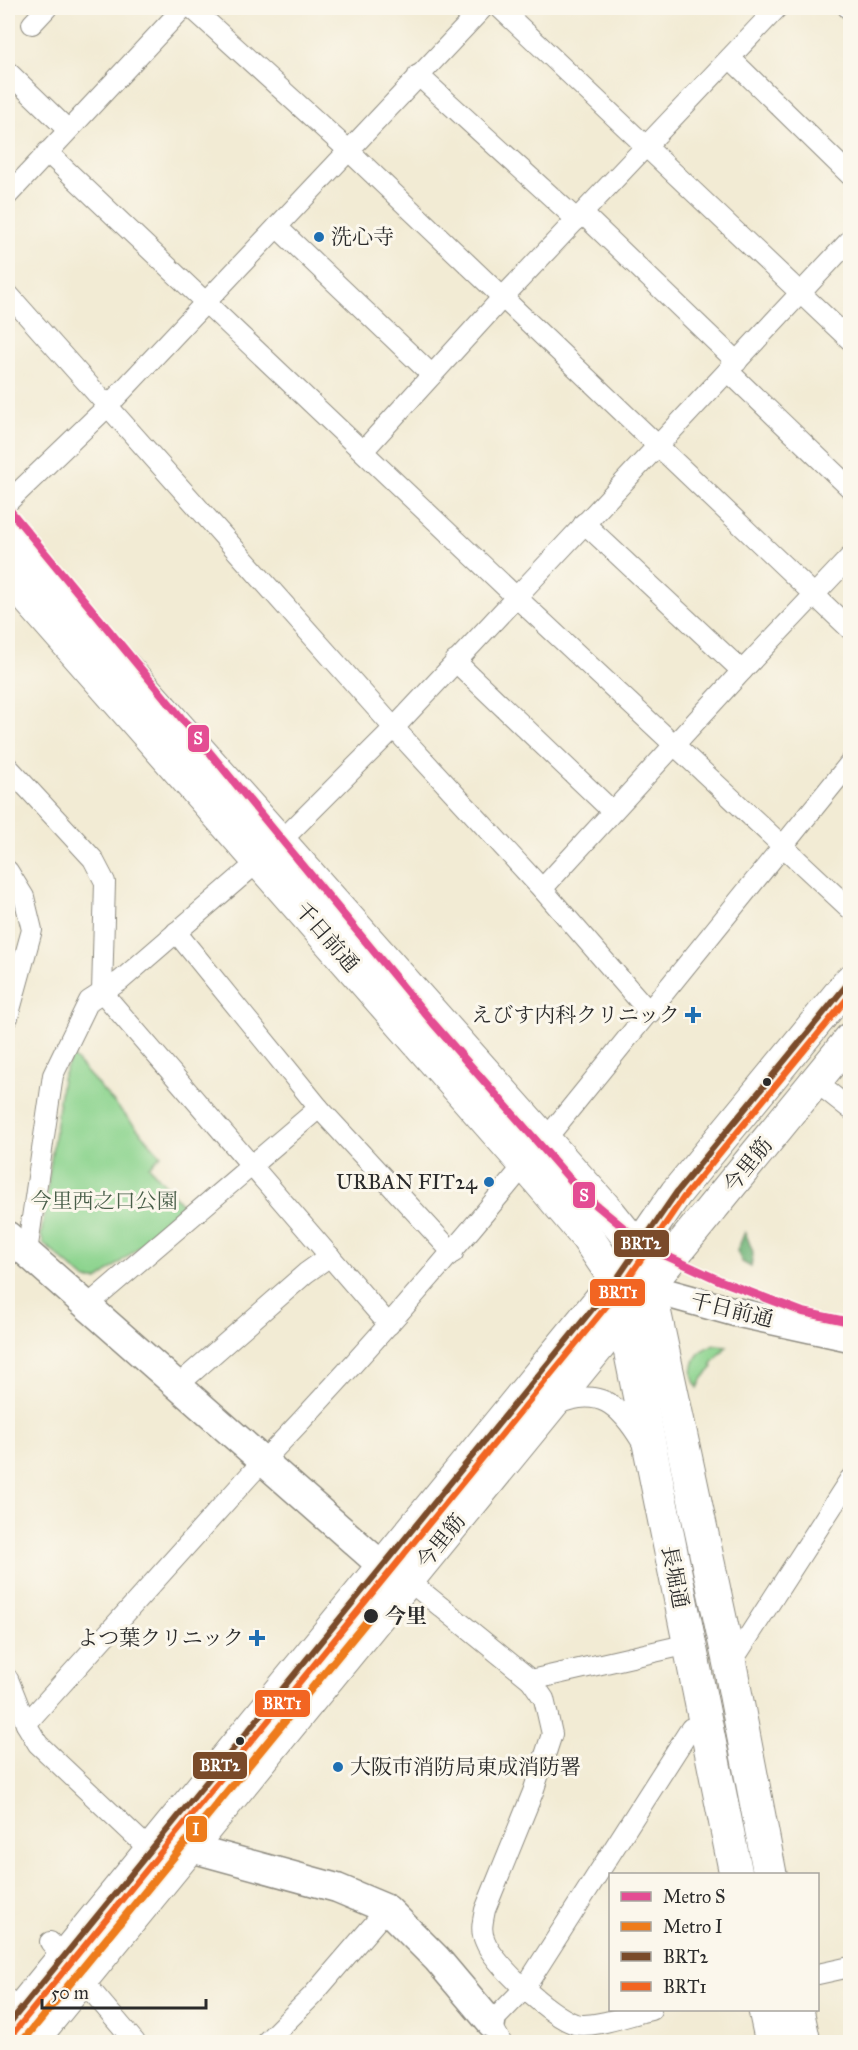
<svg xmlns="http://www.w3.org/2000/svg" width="858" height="2050" viewBox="0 0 858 2050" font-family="'IM FELL Great Primer','Noto Serif JP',serif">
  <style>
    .green { fill: #8dd48f; stroke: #5c805d; stroke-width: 1.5 }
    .forest { fill: #72b67a; stroke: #4e7052; stroke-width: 1.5 }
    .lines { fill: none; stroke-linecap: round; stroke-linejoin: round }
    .street-casing { stroke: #8e8b80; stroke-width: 22 }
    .secondary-casing { stroke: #8e8b80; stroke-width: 31 }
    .primary-casing { stroke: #8e8b80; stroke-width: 34 }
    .highway-casing { stroke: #8e8b80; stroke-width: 35 }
    .street { stroke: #fff; stroke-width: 20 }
    .secondary { stroke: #fff; stroke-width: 28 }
    .primary { stroke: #fff; stroke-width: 32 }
    .highway { stroke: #fff; stroke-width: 33 }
    .bus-1-casing { stroke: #fbf7ec; stroke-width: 10 }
    .bus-2-casing { stroke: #fbf7ec; stroke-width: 10 }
    .bus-1 { stroke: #7a4b2a; stroke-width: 6 }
    .bus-2 { stroke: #f26522; stroke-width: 6 }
    .metro-1-casing { stroke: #fbf7ec; stroke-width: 12 }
    .metro-2-casing { stroke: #fbf7ec; stroke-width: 12 }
    .metro-1 { stroke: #e44d93; stroke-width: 8 }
    .metro-2 { stroke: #ee7b1a; stroke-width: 8 }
    .poi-dot { fill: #1f6fb2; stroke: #fbf7ec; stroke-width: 2 }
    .bus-dot { fill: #2b2b2b; stroke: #fbf7ec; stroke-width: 2 }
    .labels { text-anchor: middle; stroke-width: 6; stroke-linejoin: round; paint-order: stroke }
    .poi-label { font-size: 21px; fill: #2b2b2b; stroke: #fbf7ec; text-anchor: end }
    .street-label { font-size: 21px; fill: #2b2b2b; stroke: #fbf7ec }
    .park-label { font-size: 21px; fill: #485e49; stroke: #fbf7ec }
    .stop-label { font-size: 21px; font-weight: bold; fill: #2b2b2b; stroke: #fbf7ec; text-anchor: start }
    .line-badge { stroke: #fbf7ec; stroke-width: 2 }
    .badge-label { font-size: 16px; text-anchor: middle; font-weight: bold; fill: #fff }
  </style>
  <rect width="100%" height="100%" fill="#fbf7ec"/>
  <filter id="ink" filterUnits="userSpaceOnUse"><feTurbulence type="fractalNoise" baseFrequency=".0167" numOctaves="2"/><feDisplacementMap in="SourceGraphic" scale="12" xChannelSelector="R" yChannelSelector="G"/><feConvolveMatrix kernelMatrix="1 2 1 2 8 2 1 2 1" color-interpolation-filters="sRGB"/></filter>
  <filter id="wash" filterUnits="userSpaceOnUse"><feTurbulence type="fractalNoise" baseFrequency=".008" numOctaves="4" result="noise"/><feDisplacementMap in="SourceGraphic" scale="24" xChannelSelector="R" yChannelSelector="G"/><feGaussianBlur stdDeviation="1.35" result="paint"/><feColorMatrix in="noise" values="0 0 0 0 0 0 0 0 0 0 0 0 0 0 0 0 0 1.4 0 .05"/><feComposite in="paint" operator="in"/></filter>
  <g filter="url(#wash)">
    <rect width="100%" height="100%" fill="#f2ebd4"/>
    <g class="green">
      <polygon points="72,1056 161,1155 149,1166 186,1209 98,1280 86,1280 44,1244 41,1236 62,1078"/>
      <path d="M715,1345L727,1346L711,1365L713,1367L703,1378L698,1388C686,1372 694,1349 715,1345Z"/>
    </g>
    <polygon class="forest" points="745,1232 753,1252 751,1267 742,1262 737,1251"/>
  </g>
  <g filter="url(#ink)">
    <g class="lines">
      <g class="street-casing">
        <g id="street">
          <polyline points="192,8 347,149 850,629"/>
          <polyline points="500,8 850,340"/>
          <polyline points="848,8 850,10"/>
          <polyline points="32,24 47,8"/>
          <polyline points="730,58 850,175"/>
          <polyline points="8,72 68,130"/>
          <polyline points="418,75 577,220"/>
          <polyline points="47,152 515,596 850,909"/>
          <polyline points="8,195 183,8"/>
          <polyline points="583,214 737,362"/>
          <polyline points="277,227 432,375"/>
          <polyline points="8,294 394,728 542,889 650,1013"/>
          <polyline points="728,371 850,488"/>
          <polyline points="363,451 503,297 777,8"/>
          <polyline points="8,502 108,406 483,8"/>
          <polyline points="584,523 742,671"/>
          <polyline points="455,661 612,811"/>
          <polyline points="8,767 93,859 105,882 102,992 389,1325"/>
          <polyline points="279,843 394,728 850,240"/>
          <polyline points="8,871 24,897 32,930 8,1017"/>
          <polyline points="542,889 742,671 850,557"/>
          <polyline points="176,932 319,1108 453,1253"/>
          <polyline points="816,1082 850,1109"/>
          <polyline points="545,1140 850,763"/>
          <polyline points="27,1252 53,1075 89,1001 120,981 260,860"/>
          <polyline points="87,1306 319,1108"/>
          <polyline points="178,1385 306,1273 330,1256"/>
          <path d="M555,1405C599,1386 619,1404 642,1442"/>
          <path d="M409,1581L531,1680L544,1699L552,1734L533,1792L485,1910C483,1921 480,1930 485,1941C494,1965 551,2016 575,2024C593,2029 631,2014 651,2010"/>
          <polyline points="730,1665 850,1479"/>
          <polyline points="8,1679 26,1724 38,1744 149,1849"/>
          <polyline points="531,1680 689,1644"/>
          <path d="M26,1724L250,1475C346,1375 437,1272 525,1164"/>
          <polyline points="50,1942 135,2042"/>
          <polyline points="818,1974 850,1967"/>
          <polyline points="266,2042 312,1996 387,1909"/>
          <polyline points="501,2042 491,2023 524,1989 691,1728 706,1725"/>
        </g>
      </g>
      <g class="secondary-casing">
        <g id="secondary">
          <polyline points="8,1236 381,1565"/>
          <polyline points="630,1283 735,1312 850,1337"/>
          <polyline points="191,1848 337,1888 387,1909 437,1959 491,2023"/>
        </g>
      </g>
      <g class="primary-casing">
        <g id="primary">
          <polyline points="8,2025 616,1280 676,1193 850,981"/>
          <polyline points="31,2042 850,1039"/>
        </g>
      </g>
      <g class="highway-casing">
        <g id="highway">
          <polyline points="8,536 610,1214 638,1249 649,1287 730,1665 770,1874"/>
          <polyline points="8,575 525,1164 587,1237 616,1280 736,1874"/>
          <polyline points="765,2010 772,2042"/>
          <polyline points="797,2010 804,2042"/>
        </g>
      </g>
      <use href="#street" class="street"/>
      <use href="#secondary" class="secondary"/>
      <use href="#primary" class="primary"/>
      <use href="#highway" class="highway"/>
      <g class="bus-1-casing">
        <polyline id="bus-1" points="8,2025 616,1280 676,1193 850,981"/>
      </g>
      <g class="bus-2-casing">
        <polyline id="bus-2" points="15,2031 623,1286 683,1198 850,995"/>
      </g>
      <use href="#bus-1" class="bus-1"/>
      <use href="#bus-2" class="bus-2"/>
      <g class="metro-1-casing">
        <polyline id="metro-1" points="8,508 433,1023 584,1195 647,1247 721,1281 803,1312 850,1322"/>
      </g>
      <g class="metro-2-casing">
        <polyline id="metro-2" points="22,2042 371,1616"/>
      </g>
      <use href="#metro-1" class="metro-1"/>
      <use href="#metro-2" class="metro-2"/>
    </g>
  </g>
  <g class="poi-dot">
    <circle cx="319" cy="237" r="6"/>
    <path d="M690 1006h6v6h6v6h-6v6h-6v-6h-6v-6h6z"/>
    <circle cx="489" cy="1182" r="6"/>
    <path d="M254 1629h6v6h6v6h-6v6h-6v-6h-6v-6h6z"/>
    <circle cx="338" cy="1767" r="6"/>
  </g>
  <g class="bus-dot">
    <circle cx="767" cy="1082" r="5"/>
    <circle cx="371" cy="1616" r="8"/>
    <circle cx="240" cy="1741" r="5"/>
  </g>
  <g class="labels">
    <g class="poi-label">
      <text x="331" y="244" text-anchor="start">洗心寺</text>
      <text x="680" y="1022">えびす内科クリニック</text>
      <text x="477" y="1189">URBAN FIT24</text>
      <text x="244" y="1645">よつ葉クリニック</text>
      <text x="350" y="1774" text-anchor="start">大阪市消防局東成消防署</text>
    </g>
    <g class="street-label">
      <text transform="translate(327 937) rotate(49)" y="7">千日前通</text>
      <text transform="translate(748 1165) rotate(-51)" y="7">今里筋</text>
      <text transform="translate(732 1310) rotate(14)" y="7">千日前通</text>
      <text transform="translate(441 1541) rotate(-51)" y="7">今里筋</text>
      <text transform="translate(675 1577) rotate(79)" y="7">長堀通</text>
    </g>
    <g class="park-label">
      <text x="104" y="1208">今里西之口公園</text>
    </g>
    <g class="stop-label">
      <text x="385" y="1623">今里</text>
    </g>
  </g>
  <g class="line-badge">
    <rect x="187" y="724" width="23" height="29" rx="6" fill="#e44d93"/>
    <rect x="572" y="1181" width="24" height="28" rx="6" fill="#e44d93"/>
    <rect x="613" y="1229" width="57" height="29" rx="6" fill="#7a4b2a"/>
    <rect x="589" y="1278" width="57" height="29" rx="6" fill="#f26522"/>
    <rect x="254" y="1689" width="57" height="29" rx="6" fill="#f26522"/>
    <rect x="192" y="1751" width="56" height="29" rx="6" fill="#7a4b2a"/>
    <rect x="185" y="1815" width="23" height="28" rx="6" fill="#ee7b1a"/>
  </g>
  <g class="badge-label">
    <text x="198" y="744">S</text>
    <text x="584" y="1201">S</text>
    <text x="641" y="1249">BRT2</text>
    <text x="618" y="1298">BRT1</text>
    <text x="282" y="1709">BRT1</text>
    <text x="220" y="1771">BRT2</text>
    <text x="196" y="1835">I</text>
  </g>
  <rect width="858" height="2050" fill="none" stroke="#fbf7ec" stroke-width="30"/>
  <rect x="609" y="1873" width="210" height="138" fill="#fbf7ec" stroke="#a8a59f" stroke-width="1.5"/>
  <rect x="621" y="1892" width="30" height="9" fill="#e44d93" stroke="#a8a59f" stroke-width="1.5"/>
  <text x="663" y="1903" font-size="18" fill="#2b2b2b">Metro S</text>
  <rect x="621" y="1922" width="30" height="9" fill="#ee7b1a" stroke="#a8a59f" stroke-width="1.5"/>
  <text x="663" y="1933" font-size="18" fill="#2b2b2b">Metro I</text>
  <rect x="621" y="1952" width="30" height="9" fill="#7a4b2a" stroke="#a8a59f" stroke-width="1.5"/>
  <text x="663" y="1963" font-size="18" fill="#2b2b2b">BRT2</text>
  <rect x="621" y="1982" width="30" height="9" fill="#f26522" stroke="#a8a59f" stroke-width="1.5"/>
  <text x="663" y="1993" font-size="18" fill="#2b2b2b">BRT1</text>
  <path d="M42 1999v9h164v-9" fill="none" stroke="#2b2b2b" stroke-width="3"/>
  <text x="51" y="1999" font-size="18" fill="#2b2b2b" stroke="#fbf7ec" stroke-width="4.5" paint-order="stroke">50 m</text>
</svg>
